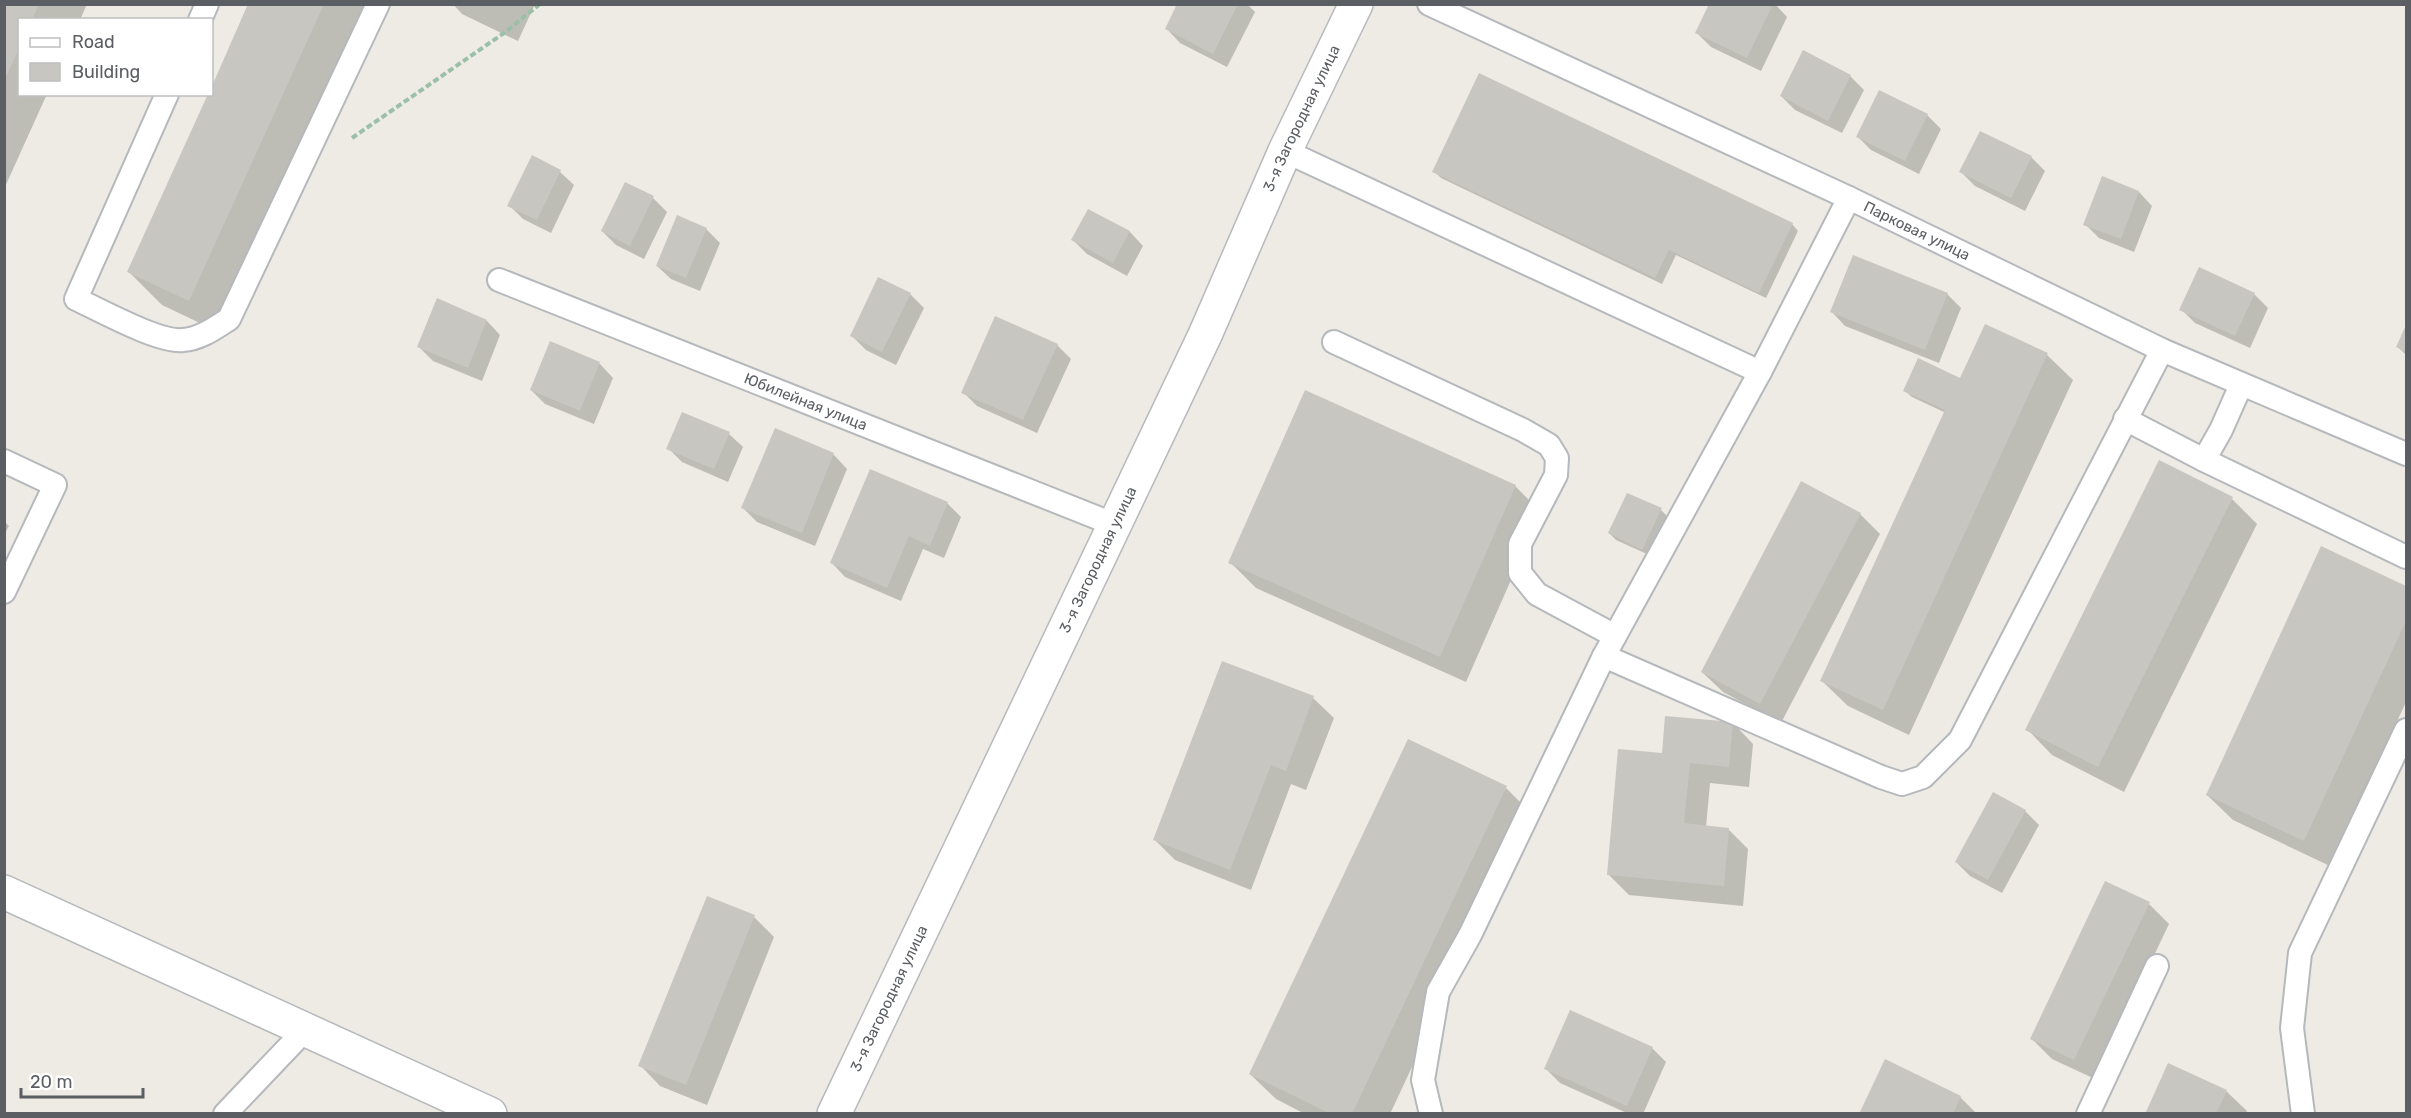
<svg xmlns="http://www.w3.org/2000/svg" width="2411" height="1118" viewBox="0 0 2411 1118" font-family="Rubik,sans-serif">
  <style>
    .shadow { fill: #0003 }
    .building { fill: #c8c6c0 }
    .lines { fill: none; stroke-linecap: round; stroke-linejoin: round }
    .service-casing { stroke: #b5b8bc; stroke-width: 26 }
    .minor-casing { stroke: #b5b8bc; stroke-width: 36 }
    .secondary-casing { stroke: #b7b9be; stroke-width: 36 }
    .path { stroke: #9ac0a8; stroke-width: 4; stroke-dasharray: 6 3; stroke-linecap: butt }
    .service { stroke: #fff; stroke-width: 22 }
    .minor { stroke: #fff; stroke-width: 33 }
    .secondary { stroke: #fff; stroke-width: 33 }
    .labels { text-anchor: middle; stroke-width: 5; stroke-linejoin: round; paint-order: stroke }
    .street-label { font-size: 15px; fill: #5b5e62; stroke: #fff }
  </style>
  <rect width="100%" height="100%" fill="#edebe3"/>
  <g class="shadow">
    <polygon points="4,4 87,4 80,20 20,20 20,94 47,94 4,189"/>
    <polygon points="250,4 373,4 223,334 162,305 129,272 212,94 212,89"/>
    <polygon points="453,4 535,4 518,41 462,14"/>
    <polygon points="1179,4 1247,4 1255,12 1227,67 1180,43 1167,29"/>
    <polygon points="1711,4 1775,4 1787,17 1761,71 1711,47 1697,33"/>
    <polygon points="1850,76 1864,90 1842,133 1795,110 1781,96"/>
    <polygon points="1927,115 1941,129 1919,174 1871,150 1857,136"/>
    <polygon points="532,157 560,172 574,185 551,233 523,219 509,205"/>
    <polygon points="2031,157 2045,171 2025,211 1975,186 1961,172"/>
    <polygon points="1434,171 1792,224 1798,231 1766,298 1676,255 1662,284 1441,178"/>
    <polygon points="625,184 653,198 667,212 644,259 616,245 602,231"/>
    <polygon points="2139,192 2152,206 2134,252 2099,238 2085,224"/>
    <polygon points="1089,211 1130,232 1143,246 1127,276 1087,254 1073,240"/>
    <polygon points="706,229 720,243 700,291 671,279 657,266"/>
    <polygon points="879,279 910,294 924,308 896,365 866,350 852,336"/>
    <polygon points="1947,294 1961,308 1939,363 1845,326 1832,312"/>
    <polygon points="2254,294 2268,308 2250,348 2195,323 2181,309"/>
    <polygon points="438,300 487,321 500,335 482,381 433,361 419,347"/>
    <polygon points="1986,326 2047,355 2073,380 1909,735 1848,706 1822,681 1946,413 1912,397 1905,391 1961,380"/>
    <polygon points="2406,329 2406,355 2398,347"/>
    <polygon points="551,343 600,364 613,378 594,424 545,404 531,390"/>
    <polygon points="1057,345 1071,359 1037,433 977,406 963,392"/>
    <polygon points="776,430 834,455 847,469 815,546 757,522 743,508"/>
    <polygon points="729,434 743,447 728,482 682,462 668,448"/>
    <polygon points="1515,486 1541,512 1466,682 1256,588 1230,562"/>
    <polygon points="2232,499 2257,524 2124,792 2052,755 2027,729"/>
    <polygon points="947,503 961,517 944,558 923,549 901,601 845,577 832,563"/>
    <polygon points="1661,510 1667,516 1649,555 1616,540 1609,533"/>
    <polygon points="1860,514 1880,534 1781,723 1723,692 1702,672"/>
    <polygon points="4,521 9,526 4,535"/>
    <polygon points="2321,548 2406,588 2406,702 2330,866 2233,820 2207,795"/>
    <polygon points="1313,698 1334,718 1306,790 1291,784 1251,890 1175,860 1155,840"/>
    <polygon points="1733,723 1753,744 1749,787 1710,783 1706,827 1728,829 1748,849 1743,906 1629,895 1609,875 1663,755"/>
    <polygon points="1506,788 1531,813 1390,1114 1305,1114 1276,1099 1250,1074"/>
    <polygon points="2025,811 2039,825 2002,893 1970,876 1956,862"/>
    <polygon points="2149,904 2169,924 2095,1079 2052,1059 2031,1038"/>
    <polygon points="754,917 774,937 707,1105 660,1086 640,1065"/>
    <polygon points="1652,1048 1666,1062 1643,1114 1629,1114 1560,1083 1546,1069"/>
    <polygon points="2169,1065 2226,1091 2247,1111 2246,1114 2146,1114"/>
    <polygon points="1960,1097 1977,1114 1861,1114"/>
  </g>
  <g class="building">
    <polygon points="4,4 39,4 32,20 20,20 20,47 4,81"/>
    <polygon points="248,4 324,4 189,301 127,272 208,94 212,94 212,86"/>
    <polygon points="1177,4 1238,4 1213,54 1165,29"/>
    <polygon points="1709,4 1773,4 1747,58 1695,33"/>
    <polygon points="1803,50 1851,75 1828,121 1780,96"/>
    <polygon points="1479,73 1793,223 1759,293 1669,250 1655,278 1432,172"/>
    <polygon points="1879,90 1928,114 1905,161 1856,137"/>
    <polygon points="1980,131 2032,156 2011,198 1959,172"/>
    <polygon points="532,155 561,170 537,220 507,206"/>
    <polygon points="2102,176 2139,191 2121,239 2083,225"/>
    <polygon points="625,182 654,196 630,246 601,231"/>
    <polygon points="1088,209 1130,231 1113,263 1071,240"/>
    <polygon points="677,215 707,228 686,278 656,266"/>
    <polygon points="1853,255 1948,293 1925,350 1830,312"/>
    <polygon points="2199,267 2255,293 2235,336 2179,310"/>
    <polygon points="878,277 911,293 882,352 850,336"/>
    <polygon points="437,298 487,320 468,368 417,347"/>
    <polygon points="995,316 1058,344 1023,420 961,393"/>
    <polygon points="1985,324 2048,353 1883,710 1820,681 1945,410 1903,391 1918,358 1960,378"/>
    <polygon points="2406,325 2406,352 2396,347"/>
    <polygon points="550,341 600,362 580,411 530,390"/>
    <polygon points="1305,390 1516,485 1440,657 1228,563"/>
    <polygon points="682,412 730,432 714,469 666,449"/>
    <polygon points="775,428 834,453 802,533 741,508"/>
    <polygon points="2159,460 2233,497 2098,767 2025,730"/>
    <polygon points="870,469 948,502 930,546 909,536 887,588 830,563"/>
    <polygon points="1801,481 1861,513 1760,704 1701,672"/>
    <polygon points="1627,493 1662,508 1642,550 1608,533"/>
    <polygon points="2321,546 2406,586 2406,621 2304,841 2206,795"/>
    <polygon points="1222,661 1314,696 1286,771 1271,765 1230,870 1153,840"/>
    <polygon points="1665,716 1733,722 1729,767 1690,763 1684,823 1729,828 1724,886 1607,875 1618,749 1662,753"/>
    <polygon points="1408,739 1507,786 1352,1114 1331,1114 1249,1074"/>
    <polygon points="1993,792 2026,810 1988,880 1955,862"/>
    <polygon points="2105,881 2150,902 2074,1060 2030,1039"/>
    <polygon points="707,896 755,915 686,1085 638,1066"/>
    <polygon points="1570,1010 1653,1047 1627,1106 1544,1069"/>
    <polygon points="1885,1059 1961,1096 1953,1114 1859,1114"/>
    <polygon points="2168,1063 2227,1090 2216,1114 2145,1114"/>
  </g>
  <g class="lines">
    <g class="service-casing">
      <g id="service">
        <path id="s1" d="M1429,4L1849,198L2162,350L2406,454"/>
        <polyline points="200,20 207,4"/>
        <path d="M167,94L76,299C100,310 159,343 183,340C200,339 215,328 229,319L378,4"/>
        <polyline points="1285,151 1760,372"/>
        <path id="s2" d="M499,280L1113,524"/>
        <polyline points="1334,342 1523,430 1549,445 1557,458 1556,475 1520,544 1520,573 1537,594 1615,636"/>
        <polyline points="2125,419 2204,460 2406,557"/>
        <polyline points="2204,460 2221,430 2241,385"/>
        <polyline points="4,461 55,485 4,592"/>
        <polyline points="1604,656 1881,777 1902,784 1923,777 1960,740 2162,350"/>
        <polyline points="225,1114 305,1030"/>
        <polyline points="1431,1114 1423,1080 1438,992 1470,935 1604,656 1760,372 1849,198"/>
        <polyline points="2088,1114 2157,966"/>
        <polyline points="2303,1114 2292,1028 2300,953 2406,730"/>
      </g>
    </g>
    <g class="minor-casing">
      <polyline id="minor" points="4,892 490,1114"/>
    </g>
    <g class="secondary-casing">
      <g id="secondary">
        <path id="s3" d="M834,1114L1205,335L1285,151L1356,4"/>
      </g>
    </g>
    <polyline class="path" points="352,138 504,33 540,4"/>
    <use href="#service" class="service"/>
    <use href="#minor" class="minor"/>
    <use href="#secondary" class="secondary"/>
  </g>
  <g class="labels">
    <g class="street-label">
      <text dy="5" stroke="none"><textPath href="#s3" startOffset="1100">3-я Загородная улица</textPath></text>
      <text dy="5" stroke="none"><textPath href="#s1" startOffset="538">Парковая улица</textPath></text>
      <text dy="5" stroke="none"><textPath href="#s2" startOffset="330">Юбилейная улица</textPath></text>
      <text dy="5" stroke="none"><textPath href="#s3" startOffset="614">3-я Загородная улица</textPath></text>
      <text dy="5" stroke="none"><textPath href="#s3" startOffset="128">3-я Загородная улица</textPath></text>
    </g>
  </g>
  <rect width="2411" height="1118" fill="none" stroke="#5b5e62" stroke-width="12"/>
  <rect x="18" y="18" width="195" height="78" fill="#ffffff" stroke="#bdbfc0" stroke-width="1.5"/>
  <rect x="30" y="38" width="30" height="9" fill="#ffffff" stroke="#bdbfc0" stroke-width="1.5"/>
  <text x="72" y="48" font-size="18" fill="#5b5e62">Road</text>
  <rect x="30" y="63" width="30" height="18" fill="#c8c6c0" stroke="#bdbfc0" stroke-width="1.5"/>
  <text x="72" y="78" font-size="18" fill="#5b5e62">Building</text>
  <path d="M21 1088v9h122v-9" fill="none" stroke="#5b5e62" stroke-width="3"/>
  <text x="30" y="1088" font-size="18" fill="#5b5e62" stroke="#ffffff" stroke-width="4.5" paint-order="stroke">20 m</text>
</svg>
